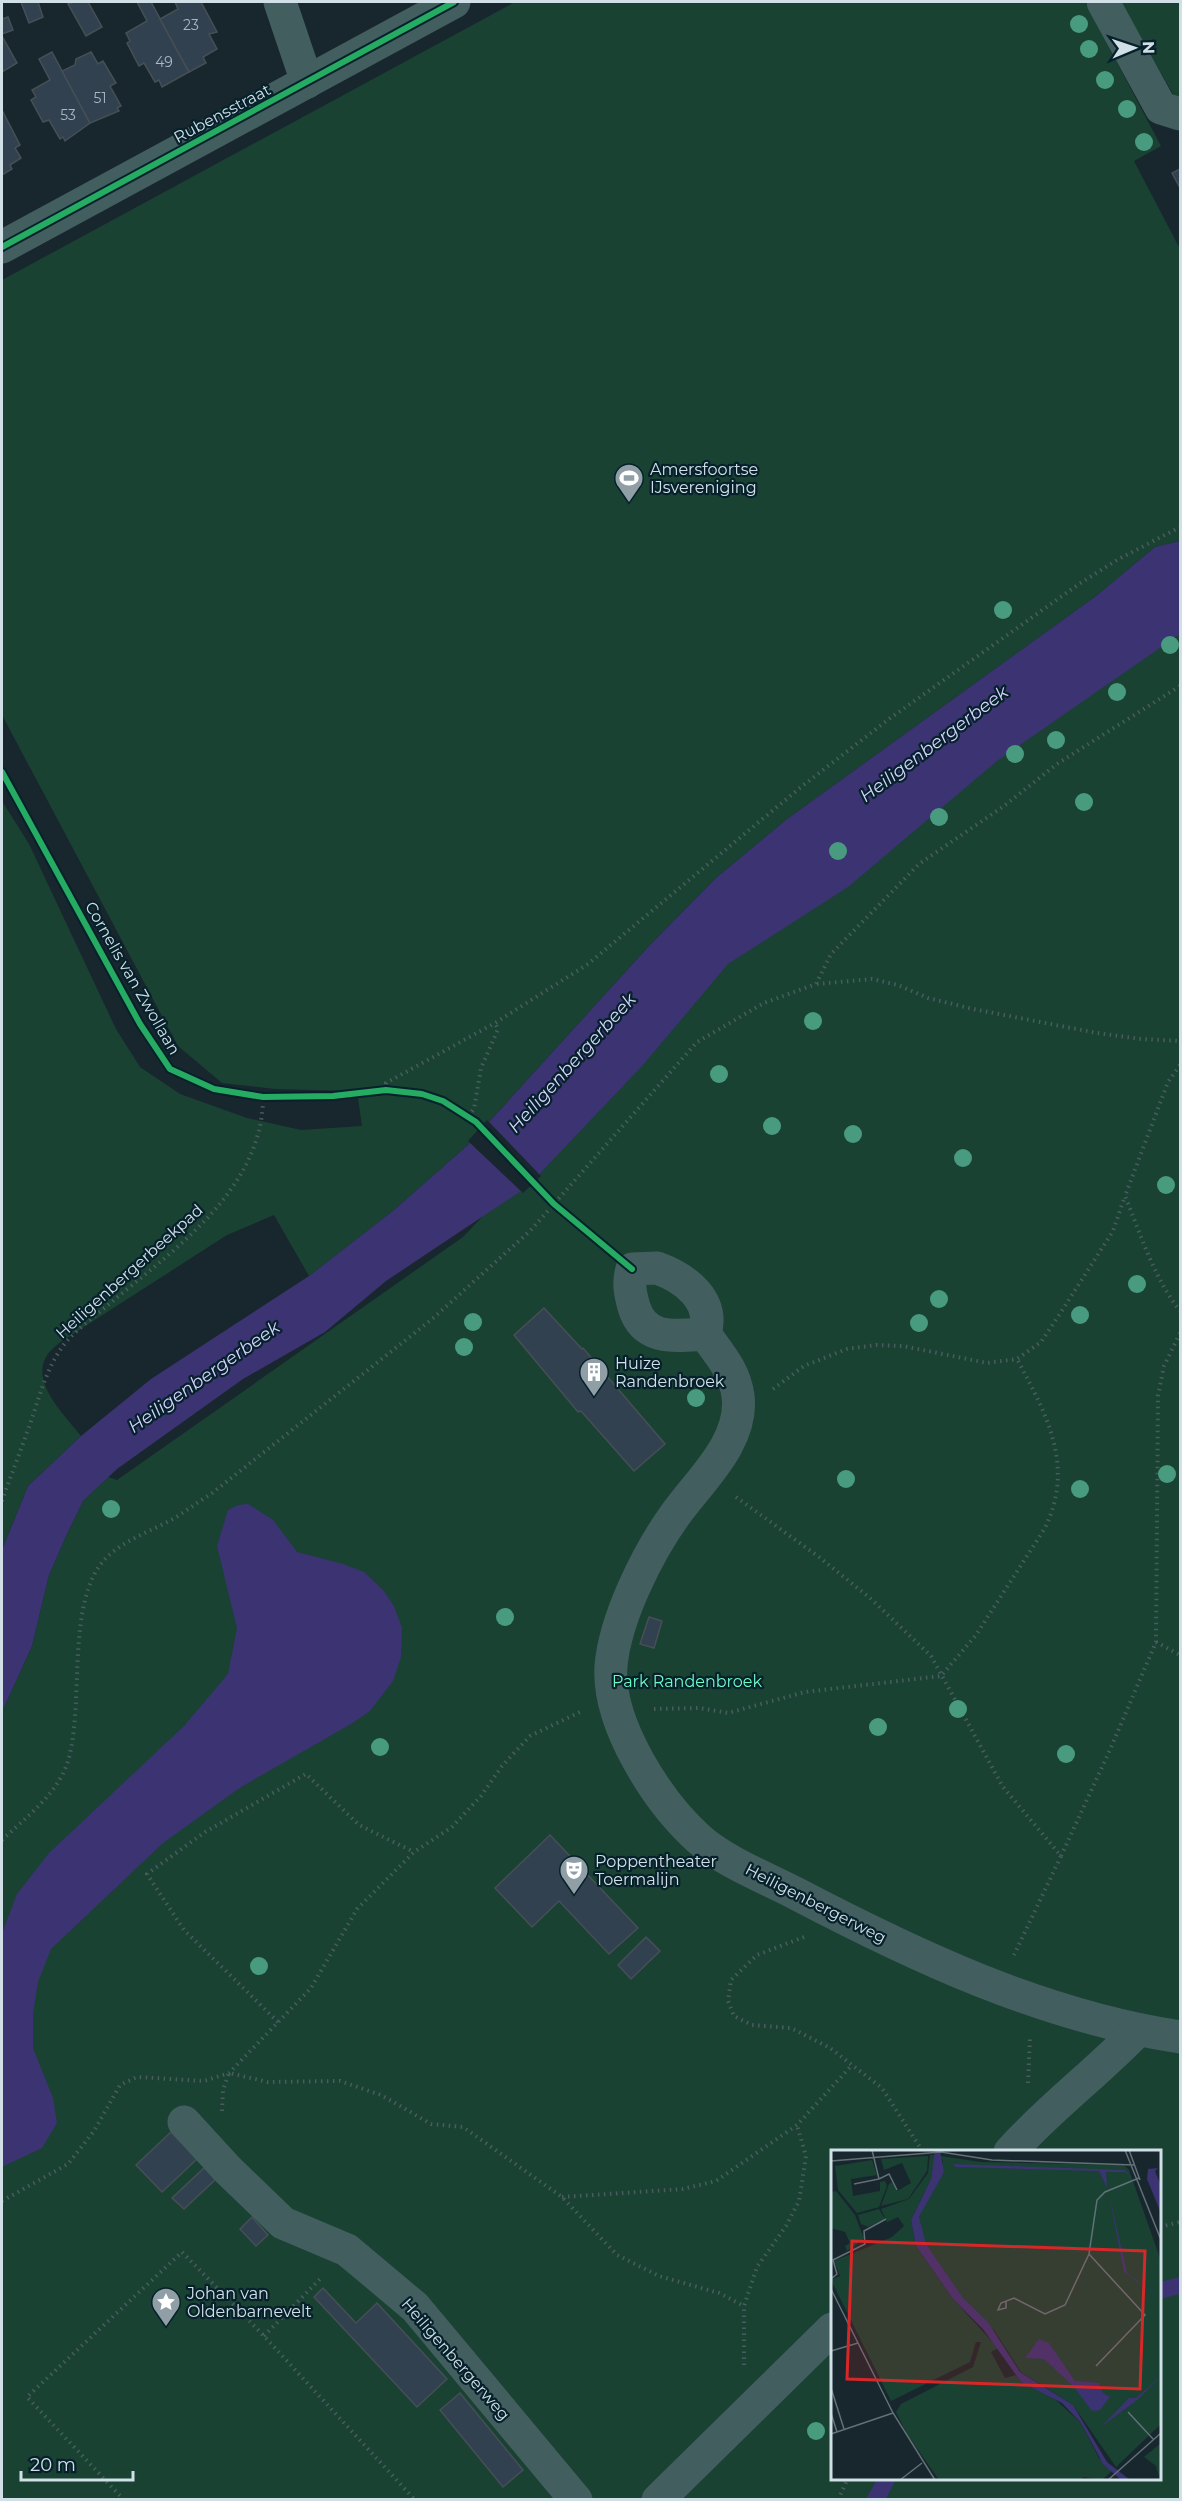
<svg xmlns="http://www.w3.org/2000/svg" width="1182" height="2501" viewBox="0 0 1182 2501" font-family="Montserrat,sans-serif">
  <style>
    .green { fill: #194233; fill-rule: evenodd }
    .water { fill: #3b3372 }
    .pier { fill: #18272d }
    .building { fill: #31414f; stroke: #464f56; stroke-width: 1.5 }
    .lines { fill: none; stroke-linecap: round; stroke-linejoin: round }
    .path { stroke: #495d5f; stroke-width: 4; stroke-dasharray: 1.5 4.5; stroke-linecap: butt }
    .minor { stroke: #435e5f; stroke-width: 33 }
    .cycleway-casing { stroke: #06212b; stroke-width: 10 }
    .cycleway { stroke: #26ab63; stroke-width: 6 }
    .tree { fill: #499b80 }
    .labels { text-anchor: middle; stroke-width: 4.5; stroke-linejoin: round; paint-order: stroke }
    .number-label { font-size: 14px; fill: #a9b8c1 }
    .street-label { font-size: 16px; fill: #d1e0e7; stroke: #06212b }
    .poi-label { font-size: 16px; fill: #d1e0e7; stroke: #06212b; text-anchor: start }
    .park-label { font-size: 16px; fill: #71fac4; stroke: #06212b }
    .water-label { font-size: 18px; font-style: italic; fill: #d5d3fd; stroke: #06212b }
    .inset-road { fill: none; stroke: #627177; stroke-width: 1.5 }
    .view { fill: #d62828; fill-opacity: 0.15; stroke: #d62828; stroke-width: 3 }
    .inset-edge { fill: none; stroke: #d1e0e7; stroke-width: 3 }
  </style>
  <rect width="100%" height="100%" fill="#18272d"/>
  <g class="green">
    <path d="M515,2H1085L1161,146L1134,161L1180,249V541L1155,547L1096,596L787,819L716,878L648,947L469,1144L394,1210L309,1276L274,1215L227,1235L59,1343C55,1347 48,1352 46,1357C31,1384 66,1416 81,1436L28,1486L2,1550V801L29,844L116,1029L140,1067L180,1094L247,1118L301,1130L362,1126L357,1091L275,1089L222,1083L178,1046L2,715V280Z"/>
    <polygon points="1110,2 1180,2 1180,99 1176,99 1128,15"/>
    <path d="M1180,618V2499H2V1712L32,1646L49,1575L67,1534L83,1501L108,1477L117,1480L463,1237L628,1064L721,948ZM832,2152H1160V2478H832Z"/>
  </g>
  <g class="water">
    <polygon points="1180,541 1180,634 997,761 848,887 728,964 643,1065 527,1187 386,1281 325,1332 243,1379 117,1469 83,1501 67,1534 49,1575 32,1646 2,1712 2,1550 28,1486 81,1436 151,1379 309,1276 394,1210 469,1144 648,947 716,878 787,819 1096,596 1155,547"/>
    <polygon points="248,1504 273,1520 297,1552 343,1564 364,1572 383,1590 394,1606 402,1628 401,1657 393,1681 370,1711 351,1724 241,1787 163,1843 51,1949 38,1982 33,2014 33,2048 53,2098 57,2123 42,2148 2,2167 2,1933 17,1894 49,1853 184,1726 228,1674 237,1628 217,1546 228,1510 238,1505"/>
    <polygon points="1180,2277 1180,2294 1160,2299 1160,2282"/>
    <polygon points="877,2479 896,2479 886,2499 866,2499"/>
  </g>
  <polygon class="pier" points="487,1120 541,1176 523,1193 468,1141"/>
  <g class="building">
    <polygon points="21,2 38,2 43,17 29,23"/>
    <polygon points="74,2 88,2 102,27 86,36 68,4"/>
    <polygon points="137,2 151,2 189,72 162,87 159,80 155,82 144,63 139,66 127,43 130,41 126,33 147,21"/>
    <polygon points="175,2 201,2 217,32 209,34 217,49 203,57 206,63 189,72 160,19 178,9"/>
    <polygon points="8,17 13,30 2,34 2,19"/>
    <polygon points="2,36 17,63 2,72"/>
    <polygon points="52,52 90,123 65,141 63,137 60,139 49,120 43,122 31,100 36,97 32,90 50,80 39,59"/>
    <polygon points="91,52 98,64 103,61 116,83 110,86 121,106 117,108 119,111 90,123 62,71 75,65 76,59"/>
    <polygon points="2,110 20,145 15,148 21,158 10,165 12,169 2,175"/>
    <polygon points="1180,169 1180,188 1172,173"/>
    <polygon points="544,1308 582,1349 583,1348 665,1444 634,1471 581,1411 578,1412 514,1335"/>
    <polygon points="649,1617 662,1621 654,1648 640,1644"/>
    <polygon points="550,1835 638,1928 609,1954 559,1901 532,1927 495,1888"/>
    <polygon points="646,1937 660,1951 631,1979 618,1965"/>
    <polygon points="171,2132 197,2159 162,2192 136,2165"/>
    <polygon points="205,2167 216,2179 184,2209 172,2198"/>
    <polygon points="252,2217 268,2235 256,2246 240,2229"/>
    <polygon points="323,2288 356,2323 377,2303 447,2379 417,2407 314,2297"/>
    <polygon points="460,2393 523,2470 503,2487 440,2410"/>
  </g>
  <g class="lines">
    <g class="path">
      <polyline points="817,984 872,979 898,985 928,998 973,1009 1097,1033 1141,1039 1180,1041"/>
      <path d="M1180,1065L1168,1082L1125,1196C1141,1235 1154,1278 1180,1311"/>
      <polyline points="386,1090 386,1083 495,1023 588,964 801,787 889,719 1079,584 1117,560 1180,527"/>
      <polyline points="468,1116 474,1109 481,1068 498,1029 495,1023"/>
      <polyline points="773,1389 804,1366 847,1349 876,1345 903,1346 987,1363 1017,1359 1041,1342 1063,1309 1113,1231 1125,1196"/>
      <polyline points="736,1497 819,1557 870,1598 931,1656 1003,1787 1061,1856 1014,1955"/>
      <path d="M2,1501C11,1475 21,1450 30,1424C40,1396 47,1364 67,1341C78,1328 94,1317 108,1305C172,1251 263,1190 263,1097"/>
      <polyline points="1156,1642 1180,1655"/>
      <path d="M654,1709L699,1708L728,1713L805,1692L941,1676L976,1635L1045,1528C1075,1466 1047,1415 1017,1359"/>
      <path d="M2,1840C26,1817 58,1794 68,1761C85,1704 65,1600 106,1558C124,1540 151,1531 173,1519C186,1511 198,1502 211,1494L431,1320L530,1231L697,1042L764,1003L816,984L831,954L919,864L1004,806L1057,764L1180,686"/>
      <polyline points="1061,1856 1109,1752 1156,1642 1158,1396 1164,1366 1180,1333"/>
      <polyline points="804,1937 757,1955 731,1980 728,2001 734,2016 752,2025 791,2028 830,2048 882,2088 923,2152"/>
      <polyline points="278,2022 184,1930 147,1874 205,1832 306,1774 359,1825 414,1852"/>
      <polyline points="1028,2083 1030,2036"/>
      <polyline points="222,2111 223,2090 229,2073 268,2082 340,2081 381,2095 431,2124 463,2127 562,2197 617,2255 659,2276 719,2293 744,2306"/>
      <polyline points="562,2197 683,2189 716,2181 797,2125 852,2065"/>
      <polyline points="2,2201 68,2164 94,2131 120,2085 137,2077 204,2081 229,2073 311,1988 357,1909 414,1852 452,1827 481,1796 502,1766 530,1736 580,1712"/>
      <polyline points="1160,2227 1180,2222"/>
      <polyline points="264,2336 322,2277"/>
      <polyline points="744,2365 744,2306 757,2267 786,2226 799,2201 806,2156 797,2125"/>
      <polyline points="124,2500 27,2397 182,2252 264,2336 415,2500"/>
      <polyline points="838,2500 848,2478"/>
    </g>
    <g class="minor">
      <polyline points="280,2 307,82"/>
      <polyline points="1103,2 1161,108 1180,114"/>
      <polyline points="2,247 454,2"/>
      <path d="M657,1268C685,1278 715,1300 705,1334C675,1336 644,1341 634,1307C630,1293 628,1283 632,1269Z"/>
      <path d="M705,1334C719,1354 735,1371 738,1396C744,1442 699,1481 675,1515C647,1554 615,1619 611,1666C607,1724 658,1802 699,1839C725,1862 764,1877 795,1893C917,1957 1043,2016 1180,2037"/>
      <polyline points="184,2122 227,2169 283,2223 347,2250 415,2307 576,2500"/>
      <path d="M1010,2152C1049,2108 1097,2073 1138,2030"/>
      <polyline points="658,2500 832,2329"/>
    </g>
    <g class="cycleway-casing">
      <g id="cycleway">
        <polyline points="2,247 454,2"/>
        <polyline points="2,772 140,1024 170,1069 214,1089 263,1097 333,1096 386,1090 422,1094 443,1101 476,1122 554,1204 632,1269"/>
      </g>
    </g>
    <use href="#cycleway" class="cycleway"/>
  </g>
  <g class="tree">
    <circle cx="1079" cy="24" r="9"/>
    <circle cx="1089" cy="49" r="9"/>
    <circle cx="1105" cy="80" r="9"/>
    <circle cx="1127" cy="109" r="9"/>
    <circle cx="1144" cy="142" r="9"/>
    <circle cx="1003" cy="610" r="9"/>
    <circle cx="1170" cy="645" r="9"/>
    <circle cx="1117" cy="692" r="9"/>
    <circle cx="1056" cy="740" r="9"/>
    <circle cx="1015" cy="754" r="9"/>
    <circle cx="1084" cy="802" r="9"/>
    <circle cx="939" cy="817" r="9"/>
    <circle cx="838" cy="851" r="9"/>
    <circle cx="813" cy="1021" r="9"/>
    <circle cx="719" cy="1074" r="9"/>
    <circle cx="772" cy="1126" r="9"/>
    <circle cx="853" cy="1134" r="9"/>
    <circle cx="963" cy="1158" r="9"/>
    <circle cx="1166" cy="1185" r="9"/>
    <circle cx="1137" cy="1284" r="9"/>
    <circle cx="939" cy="1299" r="9"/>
    <circle cx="1080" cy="1315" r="9"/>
    <circle cx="473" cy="1322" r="9"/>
    <circle cx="919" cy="1323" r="9"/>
    <circle cx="464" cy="1347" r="9"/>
    <circle cx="696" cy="1398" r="9"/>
    <circle cx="1167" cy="1474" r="9"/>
    <circle cx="846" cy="1479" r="9"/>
    <circle cx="1080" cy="1489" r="9"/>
    <circle cx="111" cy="1509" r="9"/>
    <circle cx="505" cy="1617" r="9"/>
    <circle cx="958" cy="1709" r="9"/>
    <circle cx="878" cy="1727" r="9"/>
    <circle cx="380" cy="1747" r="9"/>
    <circle cx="1066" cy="1754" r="9"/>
    <circle cx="259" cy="1966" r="9"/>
    <circle cx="816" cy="2431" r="9"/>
  </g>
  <defs>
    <g id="stadium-pin" transform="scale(1.5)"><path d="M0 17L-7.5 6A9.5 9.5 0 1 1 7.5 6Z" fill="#909fa6" stroke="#06212b"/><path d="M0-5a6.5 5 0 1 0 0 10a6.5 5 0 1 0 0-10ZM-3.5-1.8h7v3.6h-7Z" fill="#fff"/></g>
    <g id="building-pin" transform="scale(1.5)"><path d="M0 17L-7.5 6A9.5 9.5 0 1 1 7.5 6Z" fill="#909fa6" stroke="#06212b"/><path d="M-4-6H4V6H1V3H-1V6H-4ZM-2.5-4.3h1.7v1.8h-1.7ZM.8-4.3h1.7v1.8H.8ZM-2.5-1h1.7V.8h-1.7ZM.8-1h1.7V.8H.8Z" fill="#fff"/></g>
    <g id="theatre-pin" transform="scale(1.5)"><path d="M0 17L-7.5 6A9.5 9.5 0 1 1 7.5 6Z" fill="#909fa6" stroke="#06212b"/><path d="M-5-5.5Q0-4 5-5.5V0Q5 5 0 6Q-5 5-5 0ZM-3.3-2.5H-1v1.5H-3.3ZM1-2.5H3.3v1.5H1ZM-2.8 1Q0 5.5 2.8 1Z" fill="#fff"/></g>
    <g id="sight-pin" transform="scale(1.5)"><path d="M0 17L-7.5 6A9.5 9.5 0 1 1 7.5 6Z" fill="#909fa6" stroke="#06212b"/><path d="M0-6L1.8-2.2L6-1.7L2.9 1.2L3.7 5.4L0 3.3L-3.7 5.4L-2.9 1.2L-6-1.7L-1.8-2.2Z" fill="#fff"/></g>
  </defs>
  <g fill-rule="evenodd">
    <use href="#stadium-pin" x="629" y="478"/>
    <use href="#building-pin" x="594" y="1372"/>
    <use href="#theatre-pin" x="574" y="1870"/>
    <use href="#sight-pin" x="166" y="2302"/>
  </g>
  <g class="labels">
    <g class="number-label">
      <text x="191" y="30">23</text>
      <text x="164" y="67">49</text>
      <text x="100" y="103">51</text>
      <text x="68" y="120">53</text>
    </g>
    <g class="street-label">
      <text transform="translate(222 113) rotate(-28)" y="6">Rubensstraat</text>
      <text transform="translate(133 978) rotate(60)" y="6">Cornelis van Zwollaan</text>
      <text transform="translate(129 1271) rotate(-42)" y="6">Heiligenbergerbeekpad</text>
      <text transform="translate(816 1903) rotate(27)" y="6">Heiligenbergerweg</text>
      <text transform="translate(456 2359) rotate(49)" y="6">Heiligenbergerweg</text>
    </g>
    <g class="poi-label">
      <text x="650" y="475">Amersfoortse<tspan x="650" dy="18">IJsvereniging</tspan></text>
      <text x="615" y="1369">Huize<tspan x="615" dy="18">Randenbroek</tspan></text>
      <text x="595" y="1867">Poppentheater<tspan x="595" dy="18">Toermalijn</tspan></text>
      <text x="187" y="2299">Johan van<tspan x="187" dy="18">Oldenbarnevelt</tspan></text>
    </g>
    <g class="park-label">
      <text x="687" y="1687">Park Randenbroek</text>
    </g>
    <g class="water-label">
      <text transform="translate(934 744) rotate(-37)" y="6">Heiligenbergerbeek</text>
      <text transform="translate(572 1063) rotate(-48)" y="6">Heiligenbergerbeek</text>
      <text transform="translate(204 1377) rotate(-35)" y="6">Heiligenbergerbeek</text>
    </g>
  </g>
  <g transform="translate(831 2150)">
    <rect width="330" height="330" fill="#18272d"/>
    <path d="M99,5H104L100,29L80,70L85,96L122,149L167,198L160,202L174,228L185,225L190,232L215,241L250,273L268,308L281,321L271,330L253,327L248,330H108L76,284L65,262L70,254L142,217L150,192H145L139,212L60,251L0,130L9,126L3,111L61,87L73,76L67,67L56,72L50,59L78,49L97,23ZM97,6L96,21L77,49L50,56L58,34L61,32L66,41L80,33L71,13L53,20L50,9ZM110,6L150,12L293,15L298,20L330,111V274L285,317L242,255L190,222L163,180L130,149L86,81V72L112,12ZM41,10L46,25L20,29L22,46L49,41V32L54,31L56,36L48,57L26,63L7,40L4,16ZM5,41L24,65L33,89L16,101L14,96L19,93L14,82L0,78V42ZM48,59L54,69L37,77L30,74L27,65ZM330,293V330H329L325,316L313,307Z" fill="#194233"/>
    <path d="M104,0H109L113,22L88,67L95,94L132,148L157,172L189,222L242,255L276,312L299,330H290L272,314L250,273L231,253L190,232L152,179L122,149L85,96L80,70L100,29ZM122,14L294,20L300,29L294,22H275L276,38L268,21L125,17ZM327,18L324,21L330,36L329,61L316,29L317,19ZM278,44L296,123L330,148L293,122ZM208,189L218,193L244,231L268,233L272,243L279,247L269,260L261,261L243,237L213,209L194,208ZM330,226L306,250L270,277L298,248H305Z" fill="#3b3372"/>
    <path class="inset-road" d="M294,0L330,90M298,0L309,30M0,11L110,2L161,10L303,15M48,29L58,24L66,40M23,34L48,29L41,0M258,104L314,165L265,216M0,129L6,124L2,110L34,94L33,81L55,69M0,139L62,263L104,330M175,152V158L167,160L170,153L183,148L214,164L234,155L258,104L266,50L274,42L308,28M0,201L27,193M0,238L13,279M297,262L323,290M0,263L6,282M0,284L62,263M69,330L91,313M277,330L330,283"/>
    <path class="view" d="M21,91L314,101L309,239L16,229Z"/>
    <rect width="330" height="330" class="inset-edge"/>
  </g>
  <rect width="1182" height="2501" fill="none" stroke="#d1e0e7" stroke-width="6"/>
  <g transform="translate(1134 48) rotate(88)" stroke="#06212b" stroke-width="4.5" paint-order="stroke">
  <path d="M0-4.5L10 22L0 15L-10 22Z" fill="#d1e0e7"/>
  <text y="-9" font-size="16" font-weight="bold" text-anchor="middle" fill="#d1e0e7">N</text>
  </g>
  <path d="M21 2471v9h112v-9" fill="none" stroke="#d1e0e7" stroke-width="3"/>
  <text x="30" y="2471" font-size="18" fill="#d1e0e7" stroke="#06212b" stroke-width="4.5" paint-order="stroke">20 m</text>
</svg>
